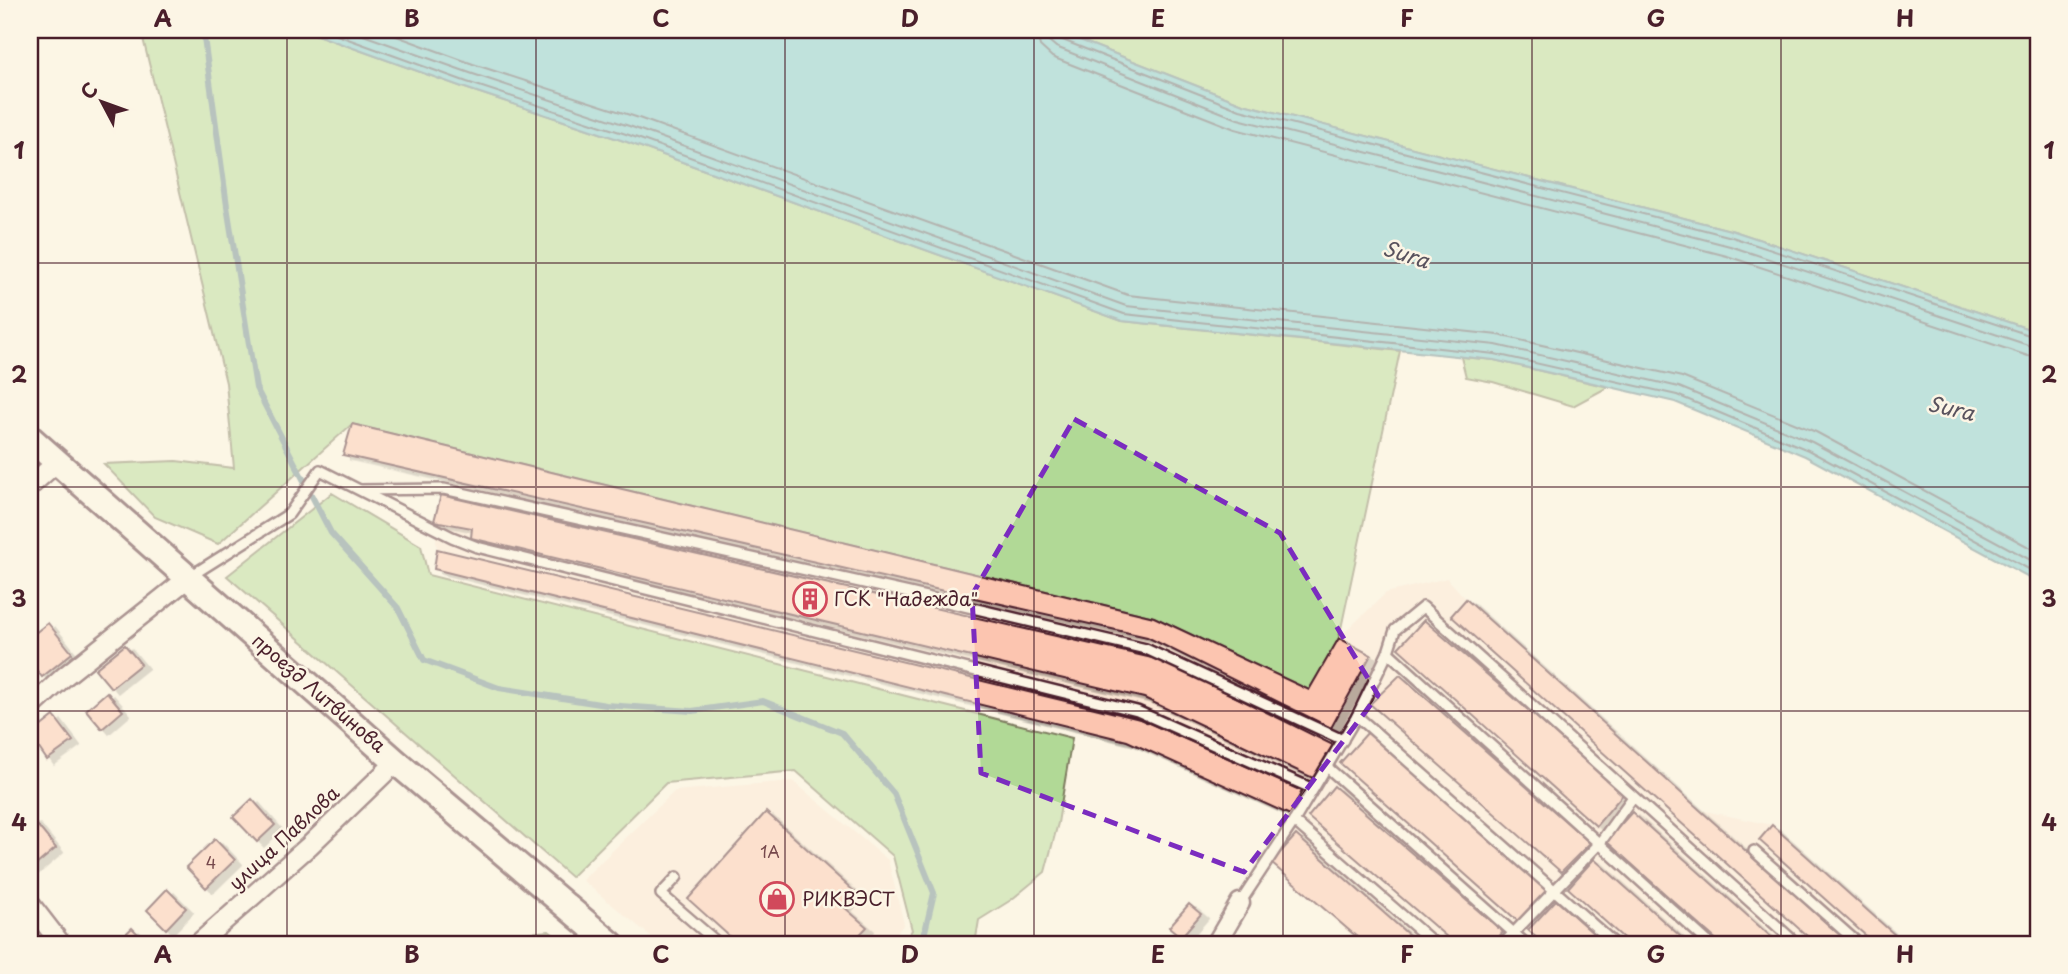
<svg xmlns="http://www.w3.org/2000/svg" width="2068" height="974" viewBox="0 0 2068 974" font-family="'Playpen Sans',sans-serif">
  <style>
    .built { fill: #fce7d5 }
    .green { fill: #b1d996; stroke: #7e7c60; stroke-width: 2 }
    .water { fill: #78c9d0; stroke: #66858e; stroke-width: 2 }
    .lines { fill: none; stroke-linecap: round; stroke-linejoin: round }
    .shore { stroke: #5c636d; stroke-width: 2 }
    .stream { stroke: #66858e; stroke-width: 6 }
    .building { fill: #fcc5b0; stroke: #4a1f2b; stroke-width: 2; filter: url(#shadow) }
    .service-casing { stroke: #4a1f2b; stroke-width: 14 }
    .minor-casing { stroke: #4a1f2b; stroke-width: 23 }
    .secondary-casing { stroke: #4a1f2b; stroke-width: 30 }
    .service { stroke: #fcf5e5; stroke-width: 9 }
    .minor { stroke: #fcf5e5; stroke-width: 18 }
    .secondary { stroke: #fcf5e5; stroke-width: 24 }
    .marked { fill: none; stroke: #7b2cbf; stroke-width: 5; stroke-dasharray: 14 9; stroke-linejoin: round }
    .grid { fill: none; stroke: #4a1f2b; stroke-width: 2; stroke-opacity: 0.55 }
    .labels { text-anchor: middle; stroke-width: 5; stroke-linejoin: round; paint-order: stroke }
    .number-label { font-size: 16px; fill: #76484c }
    .poi-label { font-size: 19px; fill: #4a1f2b; stroke: #fcf5e5; text-anchor: start }
    .street-label { font-size: 19px; fill: #4a1f2b; stroke: #fcf5e5 }
    .water-label { font-size: 21px; font-style: italic; fill: #58525d; stroke: #fcf5e5 }
    .neatline { fill: none; stroke: #4a1f2b; stroke-width: 2.5 }
    .grid-label { font-size: 23px; text-anchor: middle; font-weight: bold; fill: #4a1f2b }
  </style>
  <defs>
    <filter id="shadow"><feDropShadow dx="7" dy="4.5" stdDeviation="0" flood-color="#0004"/></filter>
  </defs>
  <rect width="100%" height="100%" fill="#fcf5e5"/>
  <filter id="ink" filterUnits="userSpaceOnUse"><feTurbulence type="fractalNoise" baseFrequency=".0143" numOctaves="2"/><feDisplacementMap in="SourceGraphic" scale="14" xChannelSelector="R" yChannelSelector="G"/><feConvolveMatrix kernelMatrix="1 2 1 2 8 2 1 2 1" color-interpolation-filters="sRGB"/></filter>
  <g filter="url(#ink)">
    <g class="built">
      <polygon points="352,424 1154,617 1308,690 1339,638 1386,593 1447,578 1466,599 1700,810 1772,825 1905,944 1361,944 1271,863 1290,814 1127,741 434,569 437,549 434,521 448,479 343,455"/>
      <polygon points="793,781 888,860 904,924 888,944 660,944 582,880 675,791"/>
    </g>
    <g class="green">
      <polygon points="141,30 303,30 465,88 627,142 1122,321 1400,351 1339,638 1309,690 1154,617 352,424 218,544 155,517 104,464 176,461 234,468 226,383"/>
      <polygon points="1054,30 2038,30 2038,332 1734,231 1243,104"/>
      <polygon points="1461,357 1494,360 1608,387 1573,406 1493,382 1466,377"/>
      <polygon points="332,493 421,546 428,575 1072,738 1058,823 1045,872 1011,900 979,920 975,944 903,944 912,930 893,856 796,771 666,783 571,877 227,576"/>
      <polygon points="549,931 565,944 481,944 483,937"/>
    </g>
    <polygon class="water" points="303,30 1054,30 1243,104 1734,231 2038,332 2038,582 1805,456 1675,402 1494,360 1122,321 627,142 465,88"/>
    <g class="lines">
      <g class="shore">
        <polyline points="323,30 467,82 629,135 1124,314 1495,354 1677,395 1808,450 2038,574"/>
        <polyline points="349,30 470,73 632,127 1126,306 1496,345 1679,387 1812,442 2038,564"/>
        <polyline points="380,30 473,64 636,117 1128,295 1498,335 1682,377 1816,432 2038,552"/>
        <polyline points="1036,30 1040,46 1052,57 1235,129 1727,256 2028,356 2038,357"/>
        <polyline points="1046,30 1049,41 1056,47 1238,119 1730,246 2031,346 2038,347"/>
        <polyline points="1055,30 1056,35 1060,39 1240,110 1732,237 2038,338"/>
      </g>
      <polyline class="stream" points="203,30 227,206 256,388 331,533 398,608 424,660 499,688 606,705 692,711 763,701 842,733 894,794 934,893 922,944"/>
    </g>
    <g class="building">
      <polygon points="352,424 1154,617 1309,690 1339,638 1371,655 1331,728 1147,637 343,455"/>
      <polygon points="441,495 1161,660 1333,745 1315,779 1144,698 471,538 472,528 434,521"/>
      <polygon points="437,549 1140,719 1302,791 1290,815 1127,741 434,569"/>
      <polygon points="1466,599 1700,810 1850,944 1816,944 1451,616"/>
      <polygon points="1424,620 1624,793 1596,826 1398,648"/>
      <polygon points="48,623 72,653 42,677 30,662 30,637"/>
      <polygon points="125,645 141,664 111,688 95,669"/>
      <polygon points="1400,675 1590,843 1561,872 1370,704"/>
      <polygon points="107,692 123,711 102,729 86,710"/>
      <polygon points="54,716 73,741 47,760 30,735"/>
      <polygon points="1369,731 1548,891 1520,923 1340,763"/>
      <polygon points="1334,786 1503,932 1493,944 1455,944 1308,817"/>
      <polygon points="252,799 275,825 257,842 233,817"/>
      <polygon points="766,812 856,893 844,907 867,927 851,944 829,944 819,935 810,944 738,944 688,899"/>
      <polygon points="1632,812 1779,944 1721,944 1606,841"/>
      <polygon points="33,820 56,848 30,870 30,823"/>
      <polygon points="1772,825 1905,944 1875,944 1759,840"/>
      <polygon points="1296,835 1419,944 1365,944 1271,863"/>
      <polygon points="215,839 235,860 206,888 186,867"/>
      <polygon points="1594,859 1689,944 1630,944 1568,888"/>
      <polygon points="167,889 186,908 166,929 147,910"/>
      <polygon points="1556,900 1605,944 1543,944 1528,930"/>
      <polygon points="1189,904 1201,914 1181,937 1169,927"/>
      <polygon points="132,928 148,944 115,944"/>
    </g>
    <g class="lines">
      <g class="service-casing">
        <g id="service">
          <polyline points="361,490 444,489 909,593 1146,649 1343,740"/>
          <polyline points="189,577 289,514 320,470 452,537 477,547 1137,711 1313,789"/>
          <polyline points="1388,652 1710,944"/>
          <polyline points="1357,716 1615,944"/>
          <polyline points="1327,767 1526,944"/>
          <polyline points="1294,821 1435,944"/>
          <polyline points="1754,851 1859,944"/>
          <polyline points="677,877 661,894 719,944"/>
          <polyline points="1240,903 1294,821 1357,716 1388,652 1395,630 1423,607 1797,944"/>
          <polyline points="1503,944 1599,844 1633,797"/>
        </g>
      </g>
      <g class="minor-casing">
        <g id="minor">
          <polyline points="30,486 57,462"/>
          <polyline points="30,708 65,676 188,578"/>
          <polyline points="30,904 61,944"/>
          <polyline points="198,944 309,846 396,762"/>
          <polyline points="1216,944 1240,903"/>
        </g>
      </g>
      <g class="secondary-casing">
        <polyline id="secondary" points="30,438 396,762 611,944"/>
      </g>
      <use href="#service" class="service"/>
      <use href="#minor" class="minor"/>
      <use href="#secondary" class="secondary"/>
    </g>
  </g>
  <path d="M0 0H2068V974H0ZM1074,419L1280,533L1378,695L1244,872L981,773L972,595Z" fill="#fcf5e5" fill-opacity=".55" fill-rule="evenodd"/>
  <path class="marked" d="M1074,419L1280,533L1378,695L1244,872L981,773L972,595Z"/>
  <path class="grid" d="M287,30V944M536,30V944M785,30V944M1034,30V944M1283,30V944M1532,30V944M1781,30V944M30,263H2038M30,487H2038M30,711H2038"/>
  <defs>
    <g id="building-ring" transform="scale(1.75)"><circle r="9.5" fill="#fcf5e5" stroke="#d1495b" stroke-width="1.5"/><path d="M-4-6H4V6H1V3H-1V6H-4ZM-2.5-4.3h1.7v1.8h-1.7ZM.8-4.3h1.7v1.8H.8ZM-2.5-1h1.7V.8h-1.7ZM.8-1h1.7V.8H.8Z" fill="#d1495b"/></g>
    <g id="shop-ring" transform="scale(1.75)"><circle r="9.5" fill="#fcf5e5" stroke="#d1495b" stroke-width="1.5"/><path d="M-5-2.5h2.3a2.7 3.5 0 0 1 5.4 0H5L5.5 6h-11ZM-1.5-2.5h3a1.5 2.3 0 0 0-3 0Z" fill="#d1495b"/></g>
  </defs>
  <g fill-rule="evenodd">
    <use href="#building-ring" x="810" y="599"/>
    <use href="#shop-ring" x="777" y="899"/>
  </g>
  <g class="labels">
    <g class="number-label">
      <text x="770" y="858">1А</text>
      <text x="211" y="869">4</text>
    </g>
    <g class="poi-label">
      <text x="834" y="606">ГСК "Надежда"</text>
      <text x="802" y="906">РИКВЭСТ</text>
    </g>
    <g class="street-label">
      <text transform="translate(319 693) rotate(41)" y="7">проезд Литвинова</text>
      <text transform="translate(284 838) rotate(-43)" y="7">улица Павлова</text>
    </g>
    <g class="water-label">
      <text transform="translate(1406 255) rotate(18)" y="7">Sura</text>
      <text transform="translate(1951 409) rotate(13)" y="7">Sura</text>
    </g>
  </g>
  <rect width="2068" height="974" fill="none" stroke="#fcf5e5" stroke-width="77"/>
  <g transform="translate(102 102) rotate(311)" stroke="#fcf5e5" stroke-width="5" paint-order="stroke">
  <path d="M0-5L12 26L0 18L-12 26Z" fill="#4a1f2b"/>
  <text y="-10" font-size="19" font-weight="bold" text-anchor="middle" fill="#4a1f2b">С</text>
  </g>
  <rect x="38" y="38" width="1992" height="898" class="neatline"/>
  <g class="grid-label">
    <text x="163" y="27">A</text>
    <text x="412" y="27">B</text>
    <text x="661" y="27">C</text>
    <text x="910" y="27">D</text>
    <text x="1158" y="27">E</text>
    <text x="1407" y="27">F</text>
    <text x="1656" y="27">G</text>
    <text x="1905" y="27">H</text>
    <text x="19" y="159">1</text>
    <text x="2049" y="159">1</text>
    <text x="19" y="383">2</text>
    <text x="2049" y="383">2</text>
    <text x="19" y="607">3</text>
    <text x="2049" y="607">3</text>
    <text x="19" y="831">4</text>
    <text x="2049" y="831">4</text>
    <text x="163" y="963">A</text>
    <text x="412" y="963">B</text>
    <text x="661" y="963">C</text>
    <text x="910" y="963">D</text>
    <text x="1158" y="963">E</text>
    <text x="1407" y="963">F</text>
    <text x="1656" y="963">G</text>
    <text x="1905" y="963">H</text>
  </g>
</svg>
